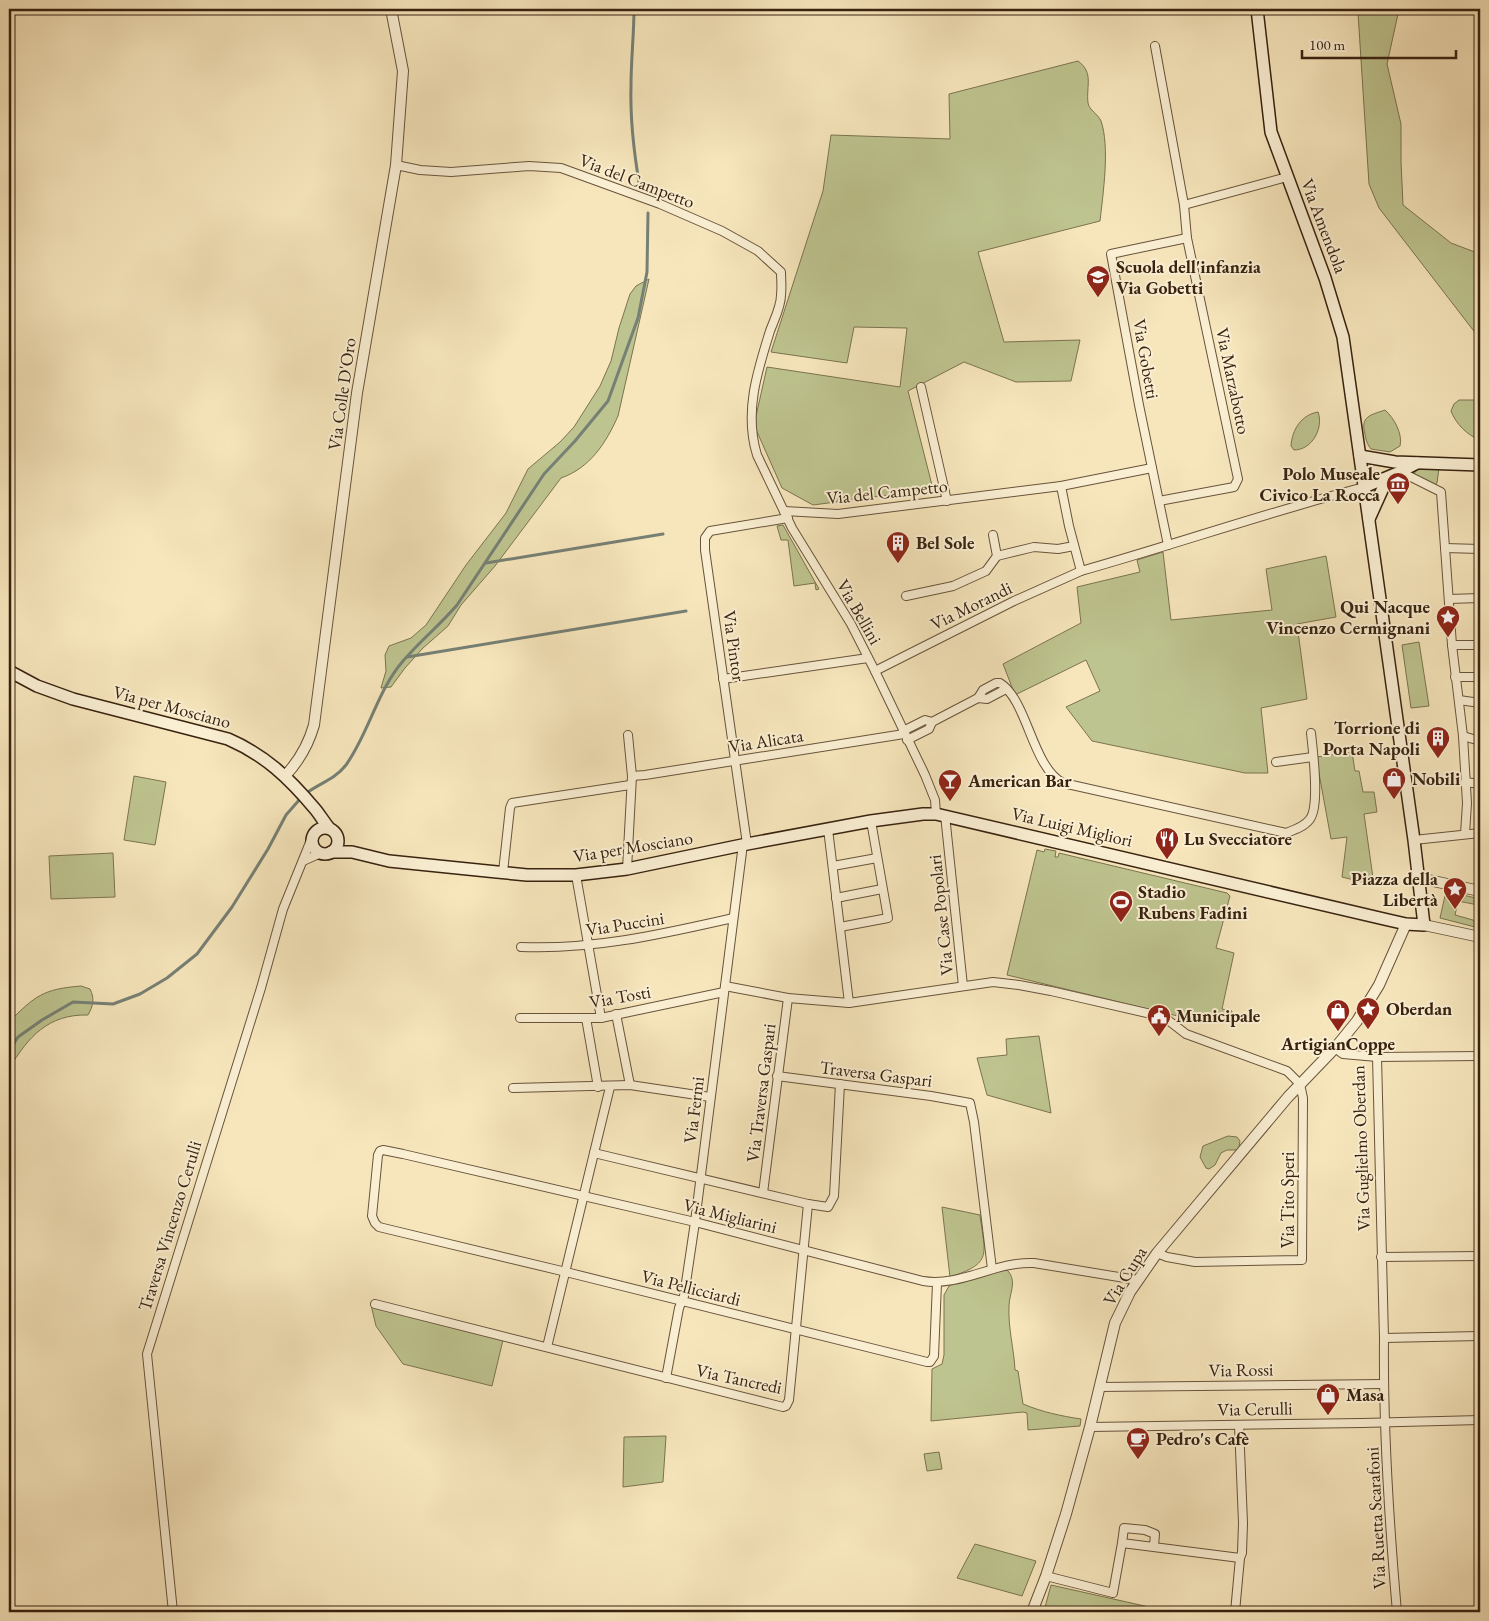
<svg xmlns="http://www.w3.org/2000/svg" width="1489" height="1621" viewBox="0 0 1489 1621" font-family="'EB Garamond',serif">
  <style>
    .green { fill: #bec48f; stroke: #7b7350 }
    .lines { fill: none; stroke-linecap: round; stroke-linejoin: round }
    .stream { stroke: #768075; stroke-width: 3 }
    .minor-casing { stroke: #68533b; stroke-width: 10 }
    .tertiary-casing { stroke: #68533b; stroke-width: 12 }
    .secondary-casing { stroke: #382210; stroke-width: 14 }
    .minor { stroke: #faefd3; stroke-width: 8 }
    .tertiary { stroke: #faefd3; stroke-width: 10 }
    .secondary { stroke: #faefd3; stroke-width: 11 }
    .labels { text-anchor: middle; stroke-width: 4; stroke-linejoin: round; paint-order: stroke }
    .street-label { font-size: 18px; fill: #382210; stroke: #faefd3 }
    .poi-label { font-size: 18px; font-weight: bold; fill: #382210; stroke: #faefd3; text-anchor: start }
  </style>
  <rect width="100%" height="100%" fill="#f7e6bc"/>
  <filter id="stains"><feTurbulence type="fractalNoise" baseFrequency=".004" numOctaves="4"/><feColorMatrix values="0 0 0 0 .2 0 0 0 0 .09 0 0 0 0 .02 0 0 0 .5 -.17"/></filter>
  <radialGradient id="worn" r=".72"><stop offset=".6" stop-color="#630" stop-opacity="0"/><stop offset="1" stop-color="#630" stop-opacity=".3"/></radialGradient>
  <g class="green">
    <polygon points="1361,9 1401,9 1398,14 1387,64 1401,124 1401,162 1403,205 1451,243 1480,254 1480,339 1379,208 1369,184 1358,13"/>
    <path d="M1078,61C1094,73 1086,85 1088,103C1089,110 1098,114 1101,121C1110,147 1103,194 1100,221L978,252L1004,342L1080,340L1071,381L1016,382L964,362L908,391L933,489L813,505L782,488L754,425L767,367L900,387L907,328L854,327L847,363L771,352L823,191L831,135L950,139L949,94Z"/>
    <path d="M649,279L618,416C606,443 590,468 561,478L495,566L461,605L448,626L423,648L405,668L391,687L381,688L386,671L385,655L389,646L411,638L426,625L466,565L506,513L528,469L560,442L574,427L600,386L611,361L619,328L630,294L636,286Z"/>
    <path d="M1459,400H1480V440C1467,435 1456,424 1451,411L1454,404Z"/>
    <path d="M1385,410C1394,418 1403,434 1400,446L1390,452L1371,449C1367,444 1366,440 1365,434C1360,416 1371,415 1385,410Z"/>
    <path d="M1318,412C1324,428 1312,450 1294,450L1291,446C1292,430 1301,415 1318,412Z"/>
    <polygon points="1439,468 1437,483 1435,485 1414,475 1416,469"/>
    <polygon points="783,525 819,589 816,590 815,583 794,586 788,540 781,540 777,526"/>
    <polygon points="1163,552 1171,620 1272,610 1266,569 1326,556 1336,617 1297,624 1307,699 1261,708 1268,773 1245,773 1092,741 1066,707 1100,691 1086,660 1015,695 1003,664 1081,623 1077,587 1140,572 1137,560"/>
    <polygon points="1419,642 1429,706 1411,708 1402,645"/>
    <polygon points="1352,752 1355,771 1359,771 1363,792 1374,792 1377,812 1364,814 1374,885 1342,877 1347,837 1331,839 1316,757"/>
    <polygon points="134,776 166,782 155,845 124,840"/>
    <polygon points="1045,849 1056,851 1055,857 1058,857 1059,853 1227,893 1230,896 1216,948 1234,953 1222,1009 1232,1011 1230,1021 1214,1017 1213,1023 1187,1016 1186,1018 1007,975 1037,850 1044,852"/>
    <polygon points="113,853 115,897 51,899 49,856"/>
    <polygon points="1446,891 1480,899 1480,904 1478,905 1458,901 1455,915 1473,920 1479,928 1440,918"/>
    <path d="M81,986L90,989C95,999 93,1006 88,1015C48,1014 28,1037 9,1069V1022C35,996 43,989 81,986Z"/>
    <polygon points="1039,1036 1051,1113 987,1095 977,1058 1007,1055 1006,1039"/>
    <polygon points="1228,1136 1237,1137 1240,1141 1239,1147 1236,1150 1227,1150 1221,1153 1215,1165 1209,1169 1206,1168 1200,1157 1203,1146"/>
    <path d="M942,1207L980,1215C985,1255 993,1263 950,1277Z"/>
    <path d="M1004,1269L1007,1270C1018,1281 1009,1293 1009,1307C1008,1328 1014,1349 1015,1370L1018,1371L1023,1404C1042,1412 1061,1416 1081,1419L1080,1426L1028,1430L1027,1413L1023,1412L931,1421L932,1369L942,1364L944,1355V1295L949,1286L955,1283Z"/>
    <polygon points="371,1305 503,1340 492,1386 403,1364 376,1326"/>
    <polygon points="666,1436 663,1482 623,1487 624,1437"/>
    <polygon points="939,1452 942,1469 927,1471 924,1454"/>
    <polygon points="975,1544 1036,1561 1022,1596 957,1578"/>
    <polygon points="1051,1585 1149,1607 1166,1612 1051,1612 1044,1611"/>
  </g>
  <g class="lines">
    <g class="stream">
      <path d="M634,9C634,34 631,60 631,85C630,119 634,154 640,188"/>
      <polyline points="486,563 663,534"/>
      <polyline points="407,657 686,611"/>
      <path d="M308,792C321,783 336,778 346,765C369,733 377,691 403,661C420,641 440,625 457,605L544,474L575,441L608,401L638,318L647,272L648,213"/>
      <polyline points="9,1051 18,1037 42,1020 73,1002 113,1004 140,994 167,978 197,954 232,907 268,849 286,815 300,799"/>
    </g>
    <g class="minor-casing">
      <g id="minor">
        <polyline points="1155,46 1184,205 1187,238 1238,479 1234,487 1159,501"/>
        <path d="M396,165L420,170L451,172L529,166L561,168L660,204L722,231L758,251L781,272C781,279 782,287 781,295C781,307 774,320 770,331C757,372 744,413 757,455L792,528L851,624L875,671L925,775L935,800L936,814"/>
        <polyline points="1184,205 1287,177"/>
        <polyline points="921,387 947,501"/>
        <polyline points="1399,471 1441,492 1452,645 1463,736 1467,803 1465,834"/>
        <polyline points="1061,486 1152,468"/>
        <path d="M784,511L838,514L1061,486L1069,526L1081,571C1176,544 1269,512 1364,487"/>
        <polyline points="1168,545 1139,405 1111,254 1187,238"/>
        <polyline points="1445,548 1480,549"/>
        <polyline points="997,556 1034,547 1058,549 1074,546"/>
        <polyline points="906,596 953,586 986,571 997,556 993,535"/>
        <polyline points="1449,599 1480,598"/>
        <polyline points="1452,645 1480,645"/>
        <polyline points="875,671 1014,601 1081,571"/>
        <polyline points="1455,677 1480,677"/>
        <polyline points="723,679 868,658"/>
        <polyline points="978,698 987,699 1006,689"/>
        <polyline points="1459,700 1480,703"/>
        <path d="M932,722L978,698L983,690L996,683H1000C1028,701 1032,767 1063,783L1286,833C1294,830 1304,827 1310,819C1320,805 1313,752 1311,733"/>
        <polyline points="903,731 925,720 932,722"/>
        <polyline points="1463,736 1480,741"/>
        <polyline points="907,740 929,729 932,722"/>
        <polyline points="1276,762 1313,757"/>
        <polyline points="632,776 645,775 904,734"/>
        <polyline points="1465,782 1480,784"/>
        <polyline points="945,815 963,986"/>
        <polyline points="828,829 849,1003"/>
        <polyline points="1414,840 1480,833"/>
        <polyline points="747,844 705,550 705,538 710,531 788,518"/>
        <polyline points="303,861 321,853"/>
        <polyline points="833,866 877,858"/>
        <polyline points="627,869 632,776 628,735"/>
        <polyline points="503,872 510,808 512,803 630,785"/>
        <polyline points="576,875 601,1018"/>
        <polyline points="836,898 882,889"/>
        <polyline points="840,927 888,918 871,821"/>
        <path d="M521,947C594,950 662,934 733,918"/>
        <polyline points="725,986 788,998 849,1003 993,982 1019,985 1051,991 1164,1017 1186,1034 1287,1071 1300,1084 1303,1098 1302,1260 1195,1262 1167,1257 1157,1253"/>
        <polyline points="616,1014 630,1085"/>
        <polyline points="520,1018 601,1018 724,992"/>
        <polyline points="586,1018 598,1087"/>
        <polyline points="1335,1048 1343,1054 1377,1057 1480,1056"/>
        <path d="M1377,1057L1384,1338C1383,1429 1389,1521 1397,1612"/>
        <polyline points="777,1076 931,1096 970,1103 974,1122 992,1269"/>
        <polyline points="513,1088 630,1085 710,1097"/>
        <polyline points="594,1153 808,1204 828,1207 834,1196 840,1084"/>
        <polyline points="763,1193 788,998"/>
        <polyline points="1381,1257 1480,1256"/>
        <path d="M937,1283L934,1356L930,1362H927L566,1272L379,1227L375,1223L372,1216L378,1155L380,1151L383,1150L403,1154L695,1222L923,1281C961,1287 996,1261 1034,1263L1137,1280"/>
        <polyline points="375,1304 783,1407 786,1406 789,1400 808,1204"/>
        <polyline points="1384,1338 1480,1336"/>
        <polyline points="547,1347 610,1087"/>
        <polyline points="666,1378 679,1308 684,1296 695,1222 743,844"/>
        <polyline points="1099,1387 1383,1384"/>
        <polyline points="1090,1427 1362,1423 1480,1420"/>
        <polyline points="1154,1546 1155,1534 1145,1530 1124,1528 1122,1543 1240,1558"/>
        <polyline points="1046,1576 1113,1593 1122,1543"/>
        <polyline points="173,1612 147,1354 261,988 283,909 311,840"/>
        <polyline points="1235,1612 1240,1558 1242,1553 1243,1523 1239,1425"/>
      </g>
    </g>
    <g class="tertiary-casing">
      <g id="tertiary">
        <path d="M285,776C299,761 308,746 314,725L357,393L396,165L403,71L391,9"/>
        <polyline points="1419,878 1480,891"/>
        <polyline points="1424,925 1480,937"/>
        <polyline points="1032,1612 1046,1576 1066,1514 1090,1427 1115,1323 1130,1292 1157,1253 1288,1097 1335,1048 1357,1021 1379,985 1406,924"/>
      </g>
    </g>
    <g class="secondary-casing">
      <g id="secondary">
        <polyline points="1360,456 1395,462 1480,465"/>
        <polyline points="1364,487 1400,472 1417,463"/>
        <polyline points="1369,519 1383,488 1395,477"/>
        <path d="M9,671L37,686L73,699L228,739C265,755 289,778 315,809C320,815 324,822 329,828"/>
        <circle cx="325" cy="841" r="13"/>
        <polyline points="331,852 352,852 389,861 497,872 527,875 576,875 627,869 747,844 871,821 923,814 936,814 1384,919 1406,924 1424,925 1414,840 1343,337 1325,278 1271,132 1257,9"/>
      </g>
    </g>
    <use href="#minor" class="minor"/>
    <use href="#tertiary" class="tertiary"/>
    <use href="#secondary" class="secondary"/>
  </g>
  <defs>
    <g id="school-pin" transform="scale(1.25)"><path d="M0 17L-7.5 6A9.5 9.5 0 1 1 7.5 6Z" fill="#8f2418" stroke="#faefd3"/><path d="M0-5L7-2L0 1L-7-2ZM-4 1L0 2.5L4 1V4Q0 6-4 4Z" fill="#fff"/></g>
    <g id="museum-pin" transform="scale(1.25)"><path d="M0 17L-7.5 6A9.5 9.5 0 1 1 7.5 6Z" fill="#8f2418" stroke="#faefd3"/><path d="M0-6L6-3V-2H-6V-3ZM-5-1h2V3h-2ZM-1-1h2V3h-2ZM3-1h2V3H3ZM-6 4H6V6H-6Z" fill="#fff"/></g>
    <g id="building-pin" transform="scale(1.25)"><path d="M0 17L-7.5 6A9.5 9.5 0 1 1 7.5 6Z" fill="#8f2418" stroke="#faefd3"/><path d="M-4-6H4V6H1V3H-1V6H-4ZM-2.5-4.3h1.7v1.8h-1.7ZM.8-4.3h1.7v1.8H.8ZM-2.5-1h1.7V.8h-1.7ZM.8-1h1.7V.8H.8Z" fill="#fff"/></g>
    <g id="sight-pin" transform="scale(1.25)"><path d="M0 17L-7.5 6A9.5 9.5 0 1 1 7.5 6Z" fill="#8f2418" stroke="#faefd3"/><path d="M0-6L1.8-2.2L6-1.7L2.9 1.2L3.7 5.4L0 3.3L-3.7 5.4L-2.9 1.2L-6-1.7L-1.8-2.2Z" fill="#fff"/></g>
    <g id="shop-pin" transform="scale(1.25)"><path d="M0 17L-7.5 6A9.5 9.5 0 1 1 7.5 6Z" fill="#8f2418" stroke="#faefd3"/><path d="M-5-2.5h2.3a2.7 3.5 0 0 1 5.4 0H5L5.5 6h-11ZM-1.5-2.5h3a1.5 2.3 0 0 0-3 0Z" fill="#fff"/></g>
    <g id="bar-pin" transform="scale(1.25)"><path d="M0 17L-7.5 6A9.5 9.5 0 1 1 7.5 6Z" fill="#8f2418" stroke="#faefd3"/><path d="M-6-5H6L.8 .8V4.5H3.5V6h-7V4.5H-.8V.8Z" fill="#fff"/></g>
    <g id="restaurant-pin" transform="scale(1.25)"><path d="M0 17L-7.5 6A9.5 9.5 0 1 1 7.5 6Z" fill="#8f2418" stroke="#faefd3"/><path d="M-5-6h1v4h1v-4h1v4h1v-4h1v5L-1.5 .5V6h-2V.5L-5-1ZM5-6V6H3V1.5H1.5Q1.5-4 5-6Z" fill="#fff"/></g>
    <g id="stadium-pin" transform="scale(1.25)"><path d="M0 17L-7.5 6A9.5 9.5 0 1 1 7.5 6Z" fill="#8f2418" stroke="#faefd3"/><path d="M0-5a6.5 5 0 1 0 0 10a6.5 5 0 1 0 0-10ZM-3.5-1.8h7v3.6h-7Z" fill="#fff"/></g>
    <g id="civic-pin" transform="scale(1.25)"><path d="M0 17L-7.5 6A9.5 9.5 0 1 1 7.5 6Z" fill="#8f2418" stroke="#faefd3"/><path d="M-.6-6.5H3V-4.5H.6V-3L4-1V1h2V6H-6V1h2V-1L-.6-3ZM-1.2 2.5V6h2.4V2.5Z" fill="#fff"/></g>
    <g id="cafe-pin" transform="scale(1.25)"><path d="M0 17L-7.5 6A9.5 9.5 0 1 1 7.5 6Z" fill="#8f2418" stroke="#faefd3"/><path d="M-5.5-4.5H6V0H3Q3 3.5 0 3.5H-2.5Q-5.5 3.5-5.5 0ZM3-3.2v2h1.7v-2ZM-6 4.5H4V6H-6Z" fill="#fff"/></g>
  </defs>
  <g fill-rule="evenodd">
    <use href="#school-pin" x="1098" y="277"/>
    <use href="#museum-pin" x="1398" y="484"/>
    <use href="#building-pin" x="898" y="543"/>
    <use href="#sight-pin" x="1448" y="617"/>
    <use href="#building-pin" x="1438" y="738"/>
    <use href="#shop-pin" x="1394" y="779"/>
    <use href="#bar-pin" x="950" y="781"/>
    <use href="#restaurant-pin" x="1167" y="839"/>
    <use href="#sight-pin" x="1455" y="889"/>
    <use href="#stadium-pin" x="1121" y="902"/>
    <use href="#sight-pin" x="1368" y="1009"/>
    <use href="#shop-pin" x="1338" y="1011"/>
    <use href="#civic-pin" x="1159" y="1016"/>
    <use href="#shop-pin" x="1328" y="1395"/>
    <use href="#cafe-pin" x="1138" y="1439"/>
  </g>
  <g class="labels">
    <g class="street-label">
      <text transform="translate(637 181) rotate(21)" y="6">Via del Campetto</text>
      <text transform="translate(1324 226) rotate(69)" y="6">Via Amendola</text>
      <text transform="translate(1146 359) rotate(80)" y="6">Via Gobetti</text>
      <text transform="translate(1233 381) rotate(78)" y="6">Via Marzabotto</text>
      <text transform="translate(342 394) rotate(-82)" y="6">Via Colle D'Oro</text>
      <text transform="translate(887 492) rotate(-6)" y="6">Via del Campetto</text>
      <text transform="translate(971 606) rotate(-26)" y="6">Via Morandi</text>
      <text transform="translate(859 612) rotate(60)" y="6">Via Bellini</text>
      <text transform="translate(734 646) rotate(82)" y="6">Via Pintor</text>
      <text transform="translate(172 707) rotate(15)" y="6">Via per Mosciano</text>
      <text transform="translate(766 741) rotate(-9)" y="6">Via Alicata</text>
      <text transform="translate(1072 827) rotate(13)" y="6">Via Luigi Migliori</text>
      <text transform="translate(633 847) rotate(-9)" y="6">Via per Mosciano</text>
      <text transform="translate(941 915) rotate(-96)" y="6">Via Case Popolari</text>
      <text transform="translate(625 924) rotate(-9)" y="6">Via Puccini</text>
      <text transform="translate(620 997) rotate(-10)" y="6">Via Tosti</text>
      <text transform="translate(876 1074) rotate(7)" y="6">Traversa Gaspari</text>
      <text transform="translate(761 1093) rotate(-83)" y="6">Via Traversa Gaspari</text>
      <text transform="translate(694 1110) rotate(-83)" y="6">Via Fermi</text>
      <text transform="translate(1361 1148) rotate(-92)" y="6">Via Guglielmo Oberdan</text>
      <text transform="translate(1288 1200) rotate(-90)" y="6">Via Tito Speri</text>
      <text transform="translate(730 1216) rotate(14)" y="6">Via Migliarini</text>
      <text transform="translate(170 1226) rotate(-73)" y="6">Traversa Vincenzo Cerulli</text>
      <text transform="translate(1125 1276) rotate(-58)" y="6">Via Cupa</text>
      <text transform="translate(691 1288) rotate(14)" y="6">Via Pellicciardi</text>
      <text transform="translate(1241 1370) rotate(-1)" y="6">Via Rossi</text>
      <text transform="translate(739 1379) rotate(12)" y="6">Via Tancredi</text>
      <text transform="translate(1255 1409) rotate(-1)" y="6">Via Cerulli</text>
      <text transform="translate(1376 1518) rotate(-93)" y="6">Via Ruetta Scarafoni</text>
    </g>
    <g class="poi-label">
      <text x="1116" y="273">Scuola dell'infanzia<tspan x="1116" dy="21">Via Gobetti</tspan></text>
      <text x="1380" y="480" text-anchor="end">Polo Museale<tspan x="1380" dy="21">Civico La Rocca</tspan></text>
      <text x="916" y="549">Bel Sole</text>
      <text x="1430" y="613" text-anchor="end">Qui Nacque<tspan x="1430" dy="21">Vincenzo Cermignani</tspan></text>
      <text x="1420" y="734" text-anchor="end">Torrione di<tspan x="1420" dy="21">Porta Napoli</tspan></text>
      <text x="1412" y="785">Nobili</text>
      <text x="968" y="787">American Bar</text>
      <text x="1184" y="845">Lu Svecciatore</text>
      <text x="1438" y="885" text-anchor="end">Piazza della<tspan x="1438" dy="21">Libertà</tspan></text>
      <text x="1138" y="898">Stadio<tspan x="1138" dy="21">Rubens Fadini</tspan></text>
      <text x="1386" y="1015">Oberdan</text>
      <text x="1176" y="1022">Municipale</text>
      <text x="1338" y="1050" text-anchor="middle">ArtigianCoppe</text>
      <text x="1346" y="1401">Masa</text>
      <text x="1156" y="1445">Pedro's Cafè</text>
    </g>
  </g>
  <rect width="1489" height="1621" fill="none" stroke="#f7e6bc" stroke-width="30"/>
  <rect x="10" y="10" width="1469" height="1601" fill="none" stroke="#382210" stroke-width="2.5"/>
  <rect x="15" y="15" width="1459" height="1591" fill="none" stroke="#382210"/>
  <path d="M1302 50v8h154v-8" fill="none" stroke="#382210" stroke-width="2.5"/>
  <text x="1309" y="50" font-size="15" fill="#382210" stroke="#faefd3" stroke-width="4" paint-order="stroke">100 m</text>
  <rect width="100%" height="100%" filter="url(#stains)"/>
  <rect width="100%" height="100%" fill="url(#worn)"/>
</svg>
